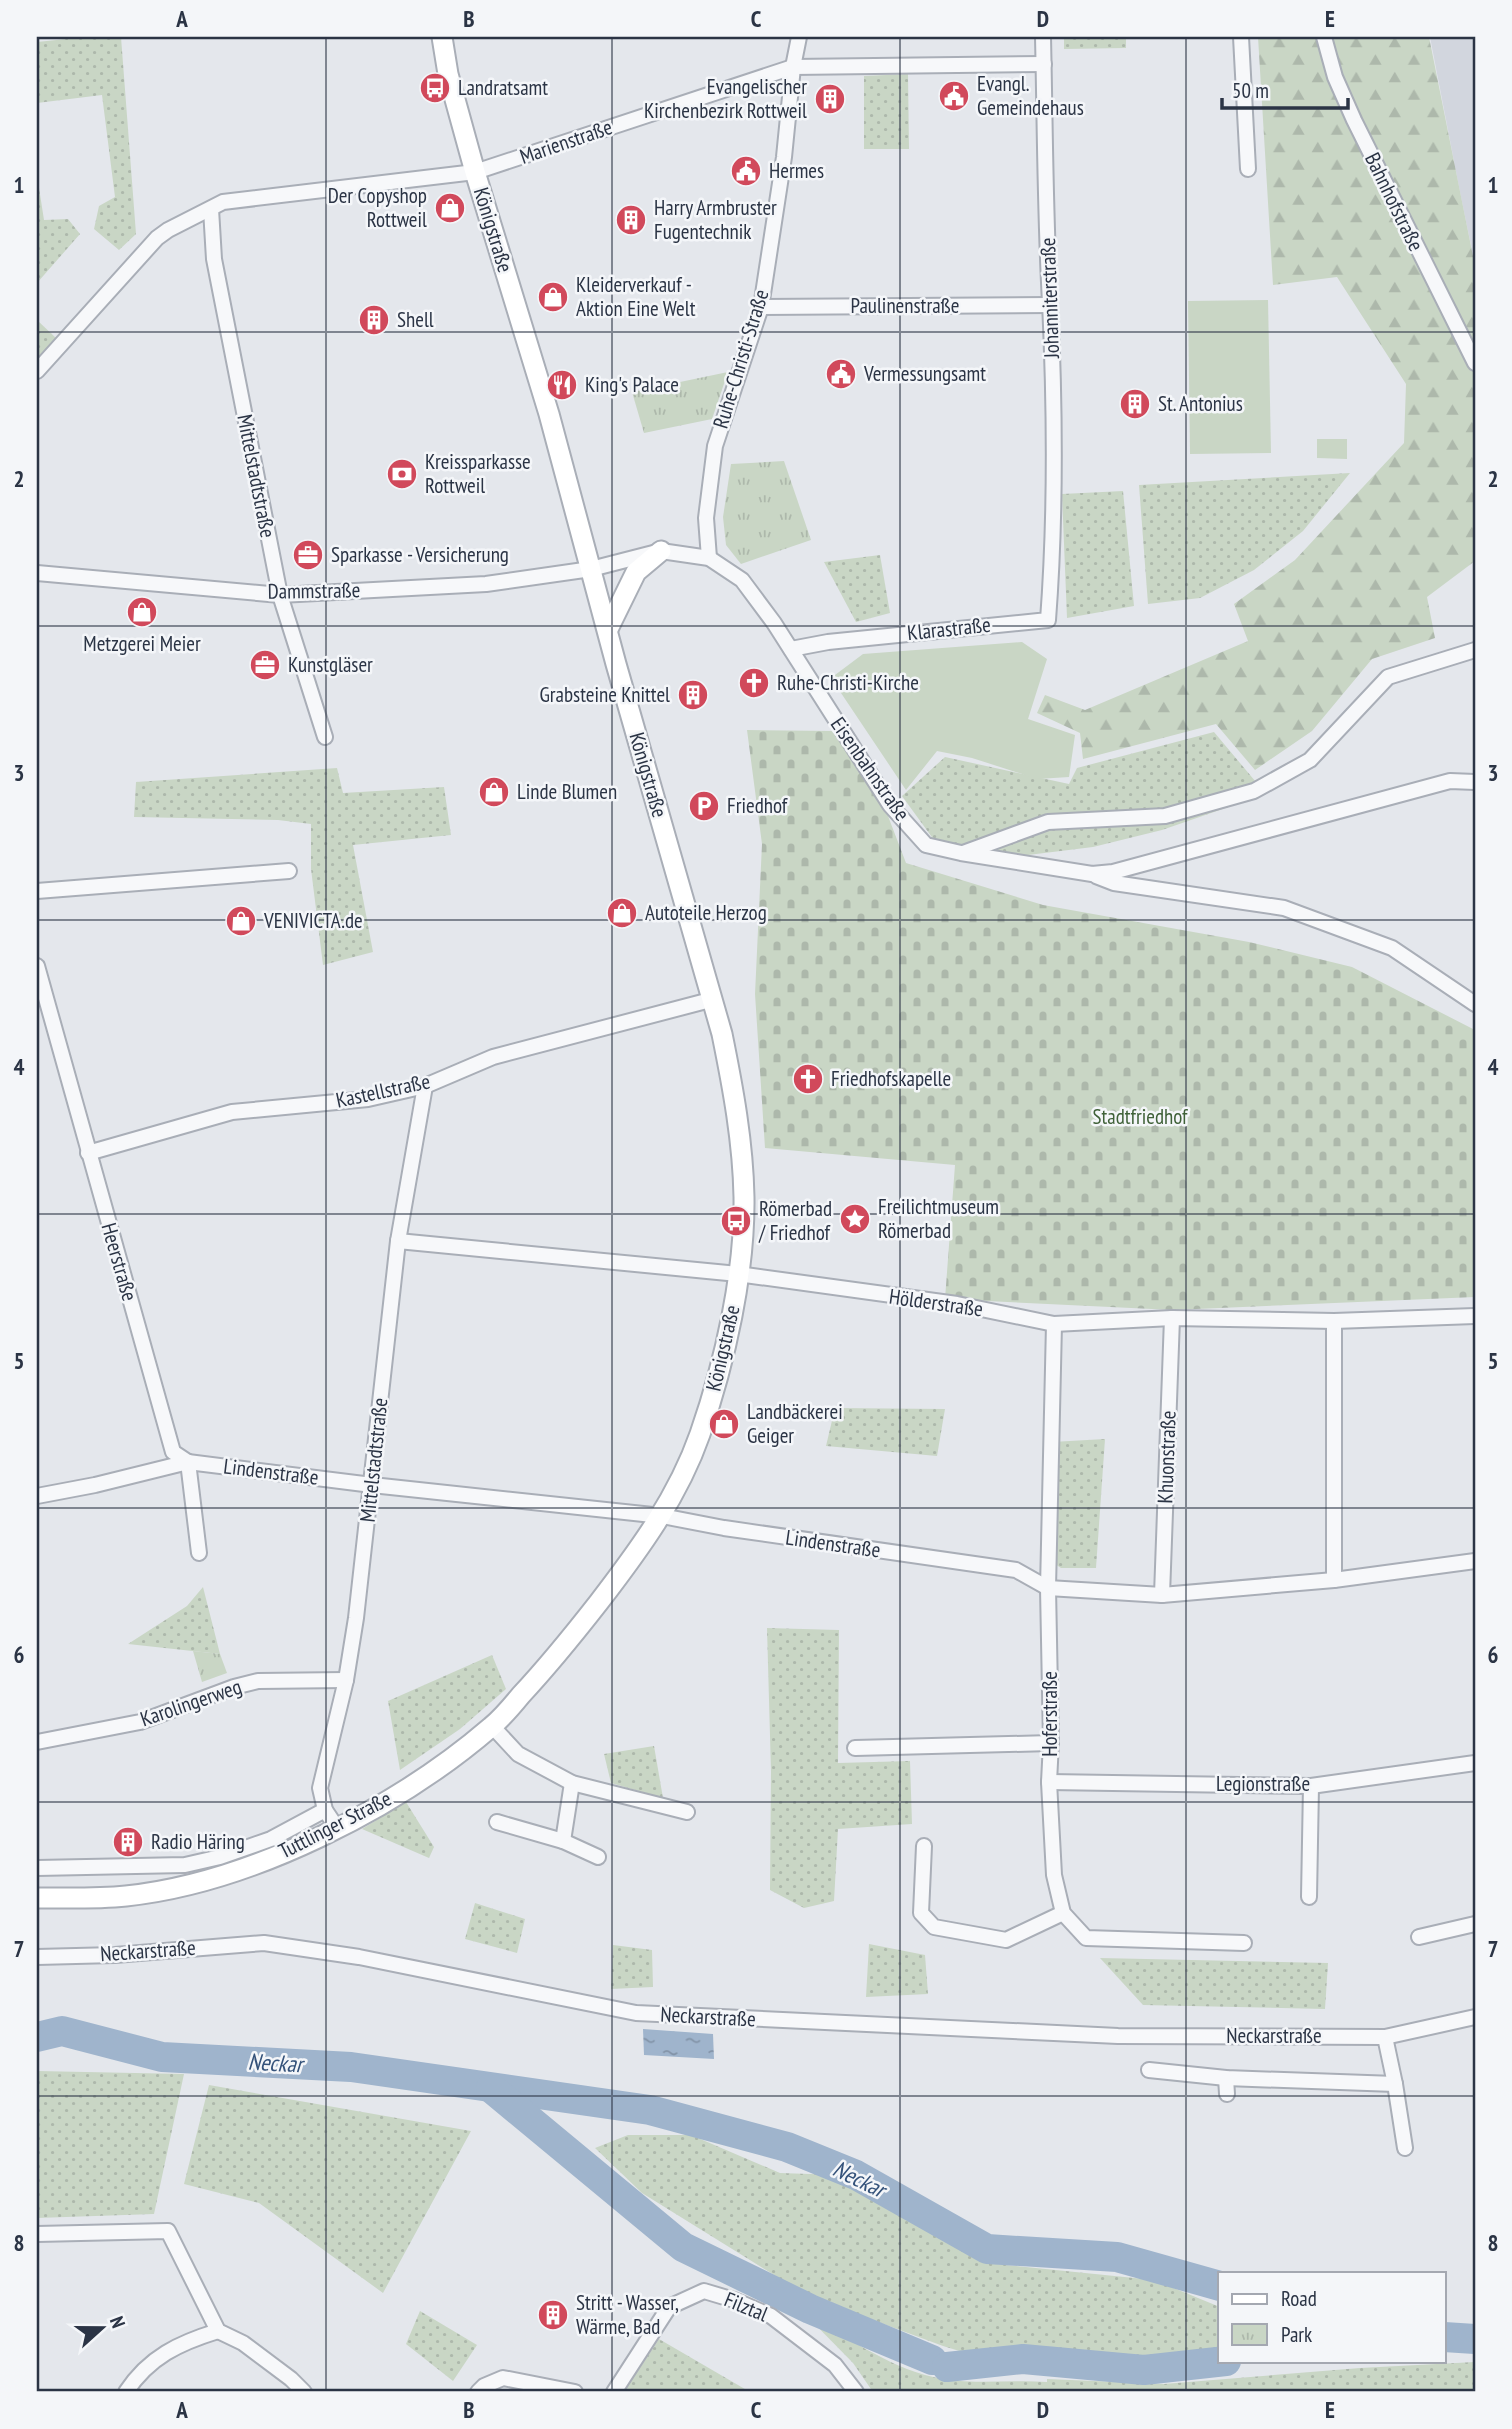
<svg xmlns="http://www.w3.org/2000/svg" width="1512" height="2429" viewBox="0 0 1512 2429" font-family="'PT Sans Narrow',sans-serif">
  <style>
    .built { fill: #d2d6de }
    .grass { fill: url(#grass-dots) }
    .forest { fill: url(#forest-firs) }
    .cemetery { fill: url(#cemetery-stones) }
    .park { fill: url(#park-tufts) }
    .garden { fill: #c9d6c5 }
    .water { fill: url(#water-ripples) }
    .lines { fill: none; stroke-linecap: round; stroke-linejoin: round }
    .river { stroke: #9fb4cc; stroke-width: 30 }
    .street-casing { stroke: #a9aeb7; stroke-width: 18 }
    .secondary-casing { stroke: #a9aeb7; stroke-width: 23 }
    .street { stroke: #f7f8fa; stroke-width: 14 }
    .secondary { stroke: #fff; stroke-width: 19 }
    .grid { fill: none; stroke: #2b3445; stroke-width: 2; stroke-opacity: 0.55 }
    .labels { text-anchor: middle; stroke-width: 5; stroke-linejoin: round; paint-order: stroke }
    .poi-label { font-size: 21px; fill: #2b3445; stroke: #f4f6f9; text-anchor: start }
    .street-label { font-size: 21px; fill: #2b3445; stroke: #f4f6f9 }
    .park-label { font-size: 21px; fill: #3f6138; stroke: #f4f6f9 }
    .water-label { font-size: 23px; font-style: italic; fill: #34527a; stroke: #f4f6f9 }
    .neatline { fill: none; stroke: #2b3445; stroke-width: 2.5 }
    .grid-label { font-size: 23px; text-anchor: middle; font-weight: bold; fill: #2b3445 }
  </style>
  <defs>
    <pattern id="grass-dots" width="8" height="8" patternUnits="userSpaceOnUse" patternTransform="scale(1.75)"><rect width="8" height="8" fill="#c9d6c5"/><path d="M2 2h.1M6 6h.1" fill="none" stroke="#adb8ab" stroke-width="1.8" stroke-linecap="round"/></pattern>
    <pattern id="forest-firs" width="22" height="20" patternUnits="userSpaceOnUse" patternTransform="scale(1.75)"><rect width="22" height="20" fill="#c9d6c5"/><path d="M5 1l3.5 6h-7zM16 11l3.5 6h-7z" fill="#adb8ab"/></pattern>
    <pattern id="cemetery-stones" width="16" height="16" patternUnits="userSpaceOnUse" patternTransform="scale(1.75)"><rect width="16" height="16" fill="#c9d6c5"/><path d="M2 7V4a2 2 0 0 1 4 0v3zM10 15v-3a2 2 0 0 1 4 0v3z" fill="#adb8ab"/></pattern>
    <pattern id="park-tufts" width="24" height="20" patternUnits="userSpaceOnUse" patternTransform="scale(1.75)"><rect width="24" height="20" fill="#c9d6c5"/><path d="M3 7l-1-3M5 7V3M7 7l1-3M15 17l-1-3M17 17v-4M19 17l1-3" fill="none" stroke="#adb8ab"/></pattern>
    <pattern id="water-ripples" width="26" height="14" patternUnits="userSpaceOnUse" patternTransform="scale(1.75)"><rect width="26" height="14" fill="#9fb4cc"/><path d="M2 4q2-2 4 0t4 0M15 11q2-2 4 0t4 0" fill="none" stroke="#8293a7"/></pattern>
  </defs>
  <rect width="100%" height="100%" fill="#e4e7ec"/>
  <polygon class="built" points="1430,37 1475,37 1475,265 1459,187"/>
  <g class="grass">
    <polygon points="67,37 121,37 136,234 119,250 94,229 99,206 115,197 102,95 37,103 37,42 66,39"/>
    <polygon points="1064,37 1126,37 1126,48 1064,49"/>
    <polygon points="908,74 909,149 864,149 864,76"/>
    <polygon points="37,175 44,220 68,219 80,234 37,283"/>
    <polygon points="37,320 57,339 37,359"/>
    <polygon points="1350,473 1303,531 1254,570 1200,598 1148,604 1139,485"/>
    <polygon points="1123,491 1134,606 1067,618 1062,494"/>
    <polygon points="880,555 890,613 856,622 824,562"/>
    <polygon points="1214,732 1266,794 1162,830 1093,847 1020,856 934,840 902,796 945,757 1069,784 1077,768"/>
    <polygon points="337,768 343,793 444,787 451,835 353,845 373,952 323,965 311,869 311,824 278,820 134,817 136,782"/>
    <polygon points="835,1408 945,1409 937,1456 826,1446"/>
    <polygon points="1105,1439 1096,1568 1061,1568 1052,1562 1052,1442"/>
    <polygon points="203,1587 220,1654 128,1644 187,1606"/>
    <polygon points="767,1628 839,1630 838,1763 910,1761 912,1824 838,1829 834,1901 804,1908 770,1890 771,1772"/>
    <polygon points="492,1655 506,1689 460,1729 400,1770 388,1701"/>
    <polygon points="654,1746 663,1798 611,1783 604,1754"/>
    <polygon points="406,1802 434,1847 429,1858 362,1829"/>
    <polygon points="475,1903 525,1919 517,1953 465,1939"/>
    <polygon points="869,1944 925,1955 928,1994 866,1997"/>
    <polygon points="613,1945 652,1950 653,1987 611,1989"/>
    <polygon points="1100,1958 1328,1963 1325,2009 1143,2005"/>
    <polygon points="37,2071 184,2074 154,2214 37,2218"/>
    <polygon points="209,2085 471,2131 383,2293 259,2203 184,2184"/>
    <polygon points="628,2135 691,2135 780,2173 839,2175 997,2264 1154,2280 1220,2307 1220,2350 1161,2359 1094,2354 966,2353 943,2346 808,2296 642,2193 595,2148"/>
    <polygon points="420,2311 477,2345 453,2381 406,2344"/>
    <path d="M802,2311C844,2335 886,2366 933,2377C970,2386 1009,2379 1047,2382V2379L1164,2384L1360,2368L1475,2362V2392H873L853,2363Z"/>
    <polygon points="659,2339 750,2392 624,2392"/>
  </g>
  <polygon class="forest" points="1258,37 1429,37 1475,266 1475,561 1427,597 1435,638 1372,659 1312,731 1255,770 1216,724 1083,759 1080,733 1037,713 1045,695 1085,710 1248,641 1234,604 1295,560 1404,443 1406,384 1337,277 1273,285"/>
  <polygon class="cemetery" points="747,730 833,731 888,816 906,863 1043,905 1249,942 1352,967 1473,1029 1475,1030 1475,1297 1173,1310 945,1299 955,1165 765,1148 755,994 762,844"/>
  <g class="park">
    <polygon points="728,372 712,419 644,433 632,392"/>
    <polygon points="784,461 811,540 741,564 726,545 723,517 731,464"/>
    <polygon points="193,1651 220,1654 227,1673 202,1682"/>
  </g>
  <g class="garden">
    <polygon points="1268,300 1271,453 1190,454 1188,301"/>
    <polygon points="1317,439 1347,439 1347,459 1317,458"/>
    <polygon points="1022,642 1047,659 1028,719 1075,735 1069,777 1038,779 972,758 937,751 906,790 839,690 835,675 863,654"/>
  </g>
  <polygon class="water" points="643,2029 713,2034 714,2059 644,2055"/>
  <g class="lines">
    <g class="river">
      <polyline points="37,2037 62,2031 162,2057 351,2067 650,2110 787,2147 856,2175 987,2249 1117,2257 1220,2286"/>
      <polyline points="491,2088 683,2247 810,2309 932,2360"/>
      <polyline points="1444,2337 1475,2339"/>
      <polyline points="947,2367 1023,2359 1144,2370 1226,2361"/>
    </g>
    <g class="street-casing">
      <g id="street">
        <polyline points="1241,37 1248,169"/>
        <polyline points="1324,37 1335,77 1354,120 1475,363"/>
        <polyline points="211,209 214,259 280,595 325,737"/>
        <polyline points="761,307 1050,305"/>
        <polyline points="37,371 157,238 168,230 223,202 475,172 793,67 1044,64"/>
        <polyline points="709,558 706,518 715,446 761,307 784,157 793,67 799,37"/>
        <polyline points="37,573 280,595 486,584 591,569 661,551 709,558 742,580 774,623 890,805 926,845 961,853 1092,874 1113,872 1450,781 1475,782"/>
        <path d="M791,649L828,642L1048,620C1056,515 1055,408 1050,302C1045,214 1045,125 1043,37"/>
        <polyline points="963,853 1048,822 1165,816 1254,791 1310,760 1388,677 1475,650"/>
        <polyline points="1096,876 1114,883 1284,908 1392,948 1475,1004"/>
        <polyline points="37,891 289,871"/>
        <polyline points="37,966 173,1452 188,1462"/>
        <polyline points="88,1153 232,1112 368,1099 425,1086 493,1057 714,999"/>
        <polyline points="398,1241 738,1274 957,1304 1054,1324 1172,1318 1334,1321 1475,1316"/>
        <polyline points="1054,1324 1048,1588 1051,1743 1049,1782 1054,1875 1063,1913 1086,1938 1244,1943"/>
        <polyline points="188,1462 199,1553"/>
        <polyline points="37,1496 95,1485 188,1462 372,1485 662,1516 724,1528 1016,1570 1048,1588 1162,1595 1334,1580 1475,1561"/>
        <polyline points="1334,1580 1334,1321"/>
        <polyline points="1162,1595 1172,1318"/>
        <polyline points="492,1726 518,1754 572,1783 687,1812"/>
        <polyline points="37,1742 140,1722 234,1687 258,1681 346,1680"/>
        <polyline points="855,1748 1051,1743"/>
        <polyline points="1049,1782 1311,1786 1475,1763"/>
        <polyline points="497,1822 563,1841 598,1857"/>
        <polyline points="337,1828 325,1810 320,1788 346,1680 356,1618 398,1241 425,1086"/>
        <polyline points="563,1841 572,1783"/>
        <polyline points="924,1846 921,1913 934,1927 1006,1940 1063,1913"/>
        <polyline points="37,1868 185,1865 220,1857 271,1839 325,1810"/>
        <polyline points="1309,1897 1311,1786"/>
        <polyline points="1419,1937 1475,1924"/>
        <polyline points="37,1957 115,1955 264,1943 359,1957 636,2013 1118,2036 1385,2037 1475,2017"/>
        <polyline points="1385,2037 1395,2084 1405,2148"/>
        <polyline points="1149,2070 1226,2078 1395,2084"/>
        <polyline points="1226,2078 1227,2094"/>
        <polyline points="37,2234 168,2231 218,2331 243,2343 291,2379 304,2392"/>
        <path d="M126,2392C149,2357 179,2343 218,2331"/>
        <polyline points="478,2392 484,2386 503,2378 575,2392"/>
        <polyline points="614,2392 669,2307 704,2291 734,2300 771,2316 835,2365 856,2392"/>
      </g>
    </g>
    <g class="secondary-casing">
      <g id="secondary">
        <polyline points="608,629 636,572 661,551"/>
        <path d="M37,1898C66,1898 97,1899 126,1896C250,1883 397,1808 491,1727C502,1718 512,1706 521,1695C549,1665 574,1634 599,1602C639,1550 678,1497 700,1434C725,1362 745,1273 744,1197C743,1142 733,1088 722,1034L616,664L549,414L475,172L448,74L442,37"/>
      </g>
    </g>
    <use href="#street" class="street"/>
    <use href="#secondary" class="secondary"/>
  </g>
  <path class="grid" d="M326,37V2392M612,37V2392M900,37V2392M1186,37V2392M37,332H1475M37,626H1475M37,920H1475M37,1214H1475M37,1508H1475M37,1802H1475M37,2096H1475"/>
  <defs>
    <g id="bus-disc" transform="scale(1.575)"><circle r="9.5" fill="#d1495b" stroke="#f4f6f9"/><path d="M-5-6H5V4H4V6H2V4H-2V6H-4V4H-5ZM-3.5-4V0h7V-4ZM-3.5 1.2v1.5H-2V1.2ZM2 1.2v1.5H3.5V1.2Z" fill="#fff"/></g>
    <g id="civic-disc" transform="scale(1.575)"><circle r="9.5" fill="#d1495b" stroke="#f4f6f9"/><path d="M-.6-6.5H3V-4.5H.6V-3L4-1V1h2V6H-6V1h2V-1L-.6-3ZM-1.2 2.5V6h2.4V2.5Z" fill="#fff"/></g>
    <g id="building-disc" transform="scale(1.575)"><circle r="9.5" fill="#d1495b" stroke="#f4f6f9"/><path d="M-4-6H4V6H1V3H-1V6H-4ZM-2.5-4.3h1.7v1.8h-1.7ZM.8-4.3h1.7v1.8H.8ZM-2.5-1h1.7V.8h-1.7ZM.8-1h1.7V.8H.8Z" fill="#fff"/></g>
    <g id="shop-disc" transform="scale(1.575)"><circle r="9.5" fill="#d1495b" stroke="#f4f6f9"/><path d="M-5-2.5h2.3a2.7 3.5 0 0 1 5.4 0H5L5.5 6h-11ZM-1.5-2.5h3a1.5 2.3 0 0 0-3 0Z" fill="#fff"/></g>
    <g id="restaurant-disc" transform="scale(1.575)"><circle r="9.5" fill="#d1495b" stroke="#f4f6f9"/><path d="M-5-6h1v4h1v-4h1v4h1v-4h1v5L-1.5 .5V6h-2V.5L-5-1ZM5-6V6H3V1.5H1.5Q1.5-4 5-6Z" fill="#fff"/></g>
    <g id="bank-disc" transform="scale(1.575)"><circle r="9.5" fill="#d1495b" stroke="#f4f6f9"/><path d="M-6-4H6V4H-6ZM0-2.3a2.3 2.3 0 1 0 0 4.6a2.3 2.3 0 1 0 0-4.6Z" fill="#fff"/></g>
    <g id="office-disc" transform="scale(1.575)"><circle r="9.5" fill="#d1495b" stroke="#f4f6f9"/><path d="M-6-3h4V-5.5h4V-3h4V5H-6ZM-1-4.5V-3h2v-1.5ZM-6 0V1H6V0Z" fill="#fff"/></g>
    <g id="church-disc" transform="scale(1.575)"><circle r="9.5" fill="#d1495b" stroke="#f4f6f9"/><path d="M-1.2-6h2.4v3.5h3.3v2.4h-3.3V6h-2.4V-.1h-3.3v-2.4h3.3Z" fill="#fff"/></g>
    <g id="parking-disc" transform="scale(1.575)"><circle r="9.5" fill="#d1495b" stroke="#f4f6f9"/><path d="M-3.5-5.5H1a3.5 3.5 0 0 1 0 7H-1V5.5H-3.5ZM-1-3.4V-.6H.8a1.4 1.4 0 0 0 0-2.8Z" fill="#fff"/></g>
    <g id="sight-disc" transform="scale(1.575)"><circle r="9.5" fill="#d1495b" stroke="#f4f6f9"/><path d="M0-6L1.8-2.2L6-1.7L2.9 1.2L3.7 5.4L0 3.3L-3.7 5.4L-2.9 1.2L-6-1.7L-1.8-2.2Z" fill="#fff"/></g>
  </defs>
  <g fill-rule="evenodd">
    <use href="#bus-disc" x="435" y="88"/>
    <use href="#civic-disc" x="954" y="96"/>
    <use href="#building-disc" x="830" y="99"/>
    <use href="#civic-disc" x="746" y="171"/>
    <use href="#shop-disc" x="450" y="208"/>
    <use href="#building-disc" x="631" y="220"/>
    <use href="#shop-disc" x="553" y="297"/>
    <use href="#building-disc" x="374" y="320"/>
    <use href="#civic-disc" x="841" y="374"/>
    <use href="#restaurant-disc" x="562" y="385"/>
    <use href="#building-disc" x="1135" y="404"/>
    <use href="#bank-disc" x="402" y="474"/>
    <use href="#office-disc" x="308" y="555"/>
    <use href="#shop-disc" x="142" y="612"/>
    <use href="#office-disc" x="265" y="665"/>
    <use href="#church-disc" x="754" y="683"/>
    <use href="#building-disc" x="693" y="695"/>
    <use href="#shop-disc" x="494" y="792"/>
    <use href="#parking-disc" x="704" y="806"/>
    <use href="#shop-disc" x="622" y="913"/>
    <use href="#shop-disc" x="241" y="921"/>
    <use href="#church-disc" x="808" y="1079"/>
    <use href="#sight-disc" x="855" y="1219"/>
    <use href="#bus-disc" x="736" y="1221"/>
    <use href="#shop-disc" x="724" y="1424"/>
    <use href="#building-disc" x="128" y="1842"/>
    <use href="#building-disc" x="553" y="2315"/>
  </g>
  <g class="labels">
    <g class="poi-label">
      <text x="977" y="91">Evangl.<tspan x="977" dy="24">Gemeindehaus</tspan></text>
      <text x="807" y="94" text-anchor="end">Evangelischer<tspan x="807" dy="24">Kirchenbezirk Rottweil</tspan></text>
      <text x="458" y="95">Landratsamt</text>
      <text x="769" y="178">Hermes</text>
      <text x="427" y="203" text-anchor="end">Der Copyshop<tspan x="427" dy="24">Rottweil</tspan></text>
      <text x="654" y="215">Harry Armbruster<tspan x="654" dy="24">Fugentechnik</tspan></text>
      <text x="576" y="292">Kleiderverkauf -<tspan x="576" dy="24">Aktion Eine Welt</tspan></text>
      <text x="397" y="327">Shell</text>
      <text x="864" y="381">Vermessungsamt</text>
      <text x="585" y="392">King's Palace</text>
      <text x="1158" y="411">St. Antonius</text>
      <text x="425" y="469">Kreissparkasse<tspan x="425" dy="24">Rottweil</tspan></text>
      <text x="331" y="562">Sparkasse - Versicherung</text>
      <text x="142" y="651" text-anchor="middle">Metzgerei Meier</text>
      <text x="288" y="672">Kunstgläser</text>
      <text x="777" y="690">Ruhe-Christi-Kirche</text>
      <text x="670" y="702" text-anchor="end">Grabsteine Knittel</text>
      <text x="517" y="799">Linde Blumen</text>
      <text x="727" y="813">Friedhof</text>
      <text x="645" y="920">Autoteile Herzog</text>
      <text x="264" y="928">VENIVICTA.de</text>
      <text x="831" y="1086">Friedhofskapelle</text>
      <text x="878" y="1214">Freilichtmuseum<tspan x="878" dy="24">Römerbad</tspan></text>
      <text x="759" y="1216">Römerbad<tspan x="759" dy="24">/ Friedhof</tspan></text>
      <text x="747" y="1419">Landbäckerei<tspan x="747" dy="24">Geiger</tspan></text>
      <text x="151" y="1849">Radio Häring</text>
      <text x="576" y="2310">Stritt - Wasser,<tspan x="576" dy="24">Wärme, Bad</tspan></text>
    </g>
    <g class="street-label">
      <text transform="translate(566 142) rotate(-19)" y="7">Marienstraße</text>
      <text transform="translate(1394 202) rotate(64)" y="7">Bahnhofstraße</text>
      <text transform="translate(493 230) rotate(73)" y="7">Königstraße</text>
      <text transform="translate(1050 298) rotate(-92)" y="7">Johanniterstraße</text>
      <text x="905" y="313">Paulinenstraße</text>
      <text transform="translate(741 359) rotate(-73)" y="7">Ruhe-Christi-Straße</text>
      <text transform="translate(256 476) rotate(79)" y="7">Mittelstadtstraße</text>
      <text transform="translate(314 591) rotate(-1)" y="7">Dammstraße</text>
      <text transform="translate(949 629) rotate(-6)" y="7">Klarastraße</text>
      <text transform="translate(870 769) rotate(55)" y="7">Eisenbahnstraße</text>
      <text transform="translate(648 775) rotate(74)" y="7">Königstraße</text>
      <text transform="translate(383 1091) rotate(-12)" y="7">Kastellstraße</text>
      <text transform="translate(119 1262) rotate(74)" y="7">Heerstraße</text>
      <text transform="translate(936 1303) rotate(8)" y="7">Hölderstraße</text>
      <text transform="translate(723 1348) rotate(-77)" y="7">Königstraße</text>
      <text transform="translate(1167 1457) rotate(-88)" y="7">Khuonstraße</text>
      <text transform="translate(374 1460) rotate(-84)" y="7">Mittelstadtstraße</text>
      <text transform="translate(271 1472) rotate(7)" y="7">Lindenstraße</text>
      <text transform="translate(833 1544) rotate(8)" y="7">Lindenstraße</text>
      <text transform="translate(191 1703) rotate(-19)" y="7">Karolingerweg</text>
      <text transform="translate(1050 1714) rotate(-90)" y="7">Hoferstraße</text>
      <text x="1263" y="1791">Legionstraße</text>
      <text transform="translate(335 1825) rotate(-27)" y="7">Tuttlinger Straße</text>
      <text transform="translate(148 1951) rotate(-4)" y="7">Neckarstraße</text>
      <text transform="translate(708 2017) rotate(3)" y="7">Neckarstraße</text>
      <text x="1274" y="2043">Neckarstraße</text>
      <text transform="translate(746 2307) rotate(22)" y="7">Filztal</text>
    </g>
    <g class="park-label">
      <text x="1140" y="1124">Stadtfriedhof</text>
    </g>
    <g class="water-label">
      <text transform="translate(275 2063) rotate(3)" y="8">Neckar</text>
      <text transform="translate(859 2179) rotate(26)" y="8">Neckar</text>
    </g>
  </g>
  <rect width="1512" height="2429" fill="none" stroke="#f4f6f9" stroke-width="77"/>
  <rect x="1218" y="2272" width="228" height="91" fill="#f4f6f9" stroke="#a4a8b1" stroke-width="2"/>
  <rect x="1232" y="2294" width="35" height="10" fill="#ffffff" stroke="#a4a8b1" stroke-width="2"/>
  <text x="1281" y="2306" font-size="21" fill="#2b3445">Road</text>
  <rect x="1232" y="2324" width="35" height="21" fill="url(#park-tufts)" stroke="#a4a8b1" stroke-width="2"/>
  <text x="1281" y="2342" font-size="21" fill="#2b3445">Park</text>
  <g transform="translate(102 2328) rotate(69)" stroke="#f4f6f9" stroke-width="5" paint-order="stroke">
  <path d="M0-5L12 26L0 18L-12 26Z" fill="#2b3445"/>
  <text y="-10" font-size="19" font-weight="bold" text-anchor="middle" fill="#2b3445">N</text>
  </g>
  <path d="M1222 98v10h126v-10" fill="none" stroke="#2b3445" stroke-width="3.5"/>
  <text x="1232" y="98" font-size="21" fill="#2b3445" stroke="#f4f6f9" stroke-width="5" paint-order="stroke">50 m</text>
  <rect x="38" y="38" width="1436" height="2352" class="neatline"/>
  <g class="grid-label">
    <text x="182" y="27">A</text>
    <text x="469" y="27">B</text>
    <text x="756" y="27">C</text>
    <text x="1043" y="27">D</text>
    <text x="1330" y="27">E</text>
    <text x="19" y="193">1</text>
    <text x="1493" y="193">1</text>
    <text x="19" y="487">2</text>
    <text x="1493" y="487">2</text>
    <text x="19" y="781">3</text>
    <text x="1493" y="781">3</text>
    <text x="19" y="1075">4</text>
    <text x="1493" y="1075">4</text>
    <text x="19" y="1369">5</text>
    <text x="1493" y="1369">5</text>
    <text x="19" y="1663">6</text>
    <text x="1493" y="1663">6</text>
    <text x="19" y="1957">7</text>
    <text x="1493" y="1957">7</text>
    <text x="19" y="2251">8</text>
    <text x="1493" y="2251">8</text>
    <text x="182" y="2418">A</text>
    <text x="469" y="2418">B</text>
    <text x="756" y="2418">C</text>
    <text x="1043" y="2418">D</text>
    <text x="1330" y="2418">E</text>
  </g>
</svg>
